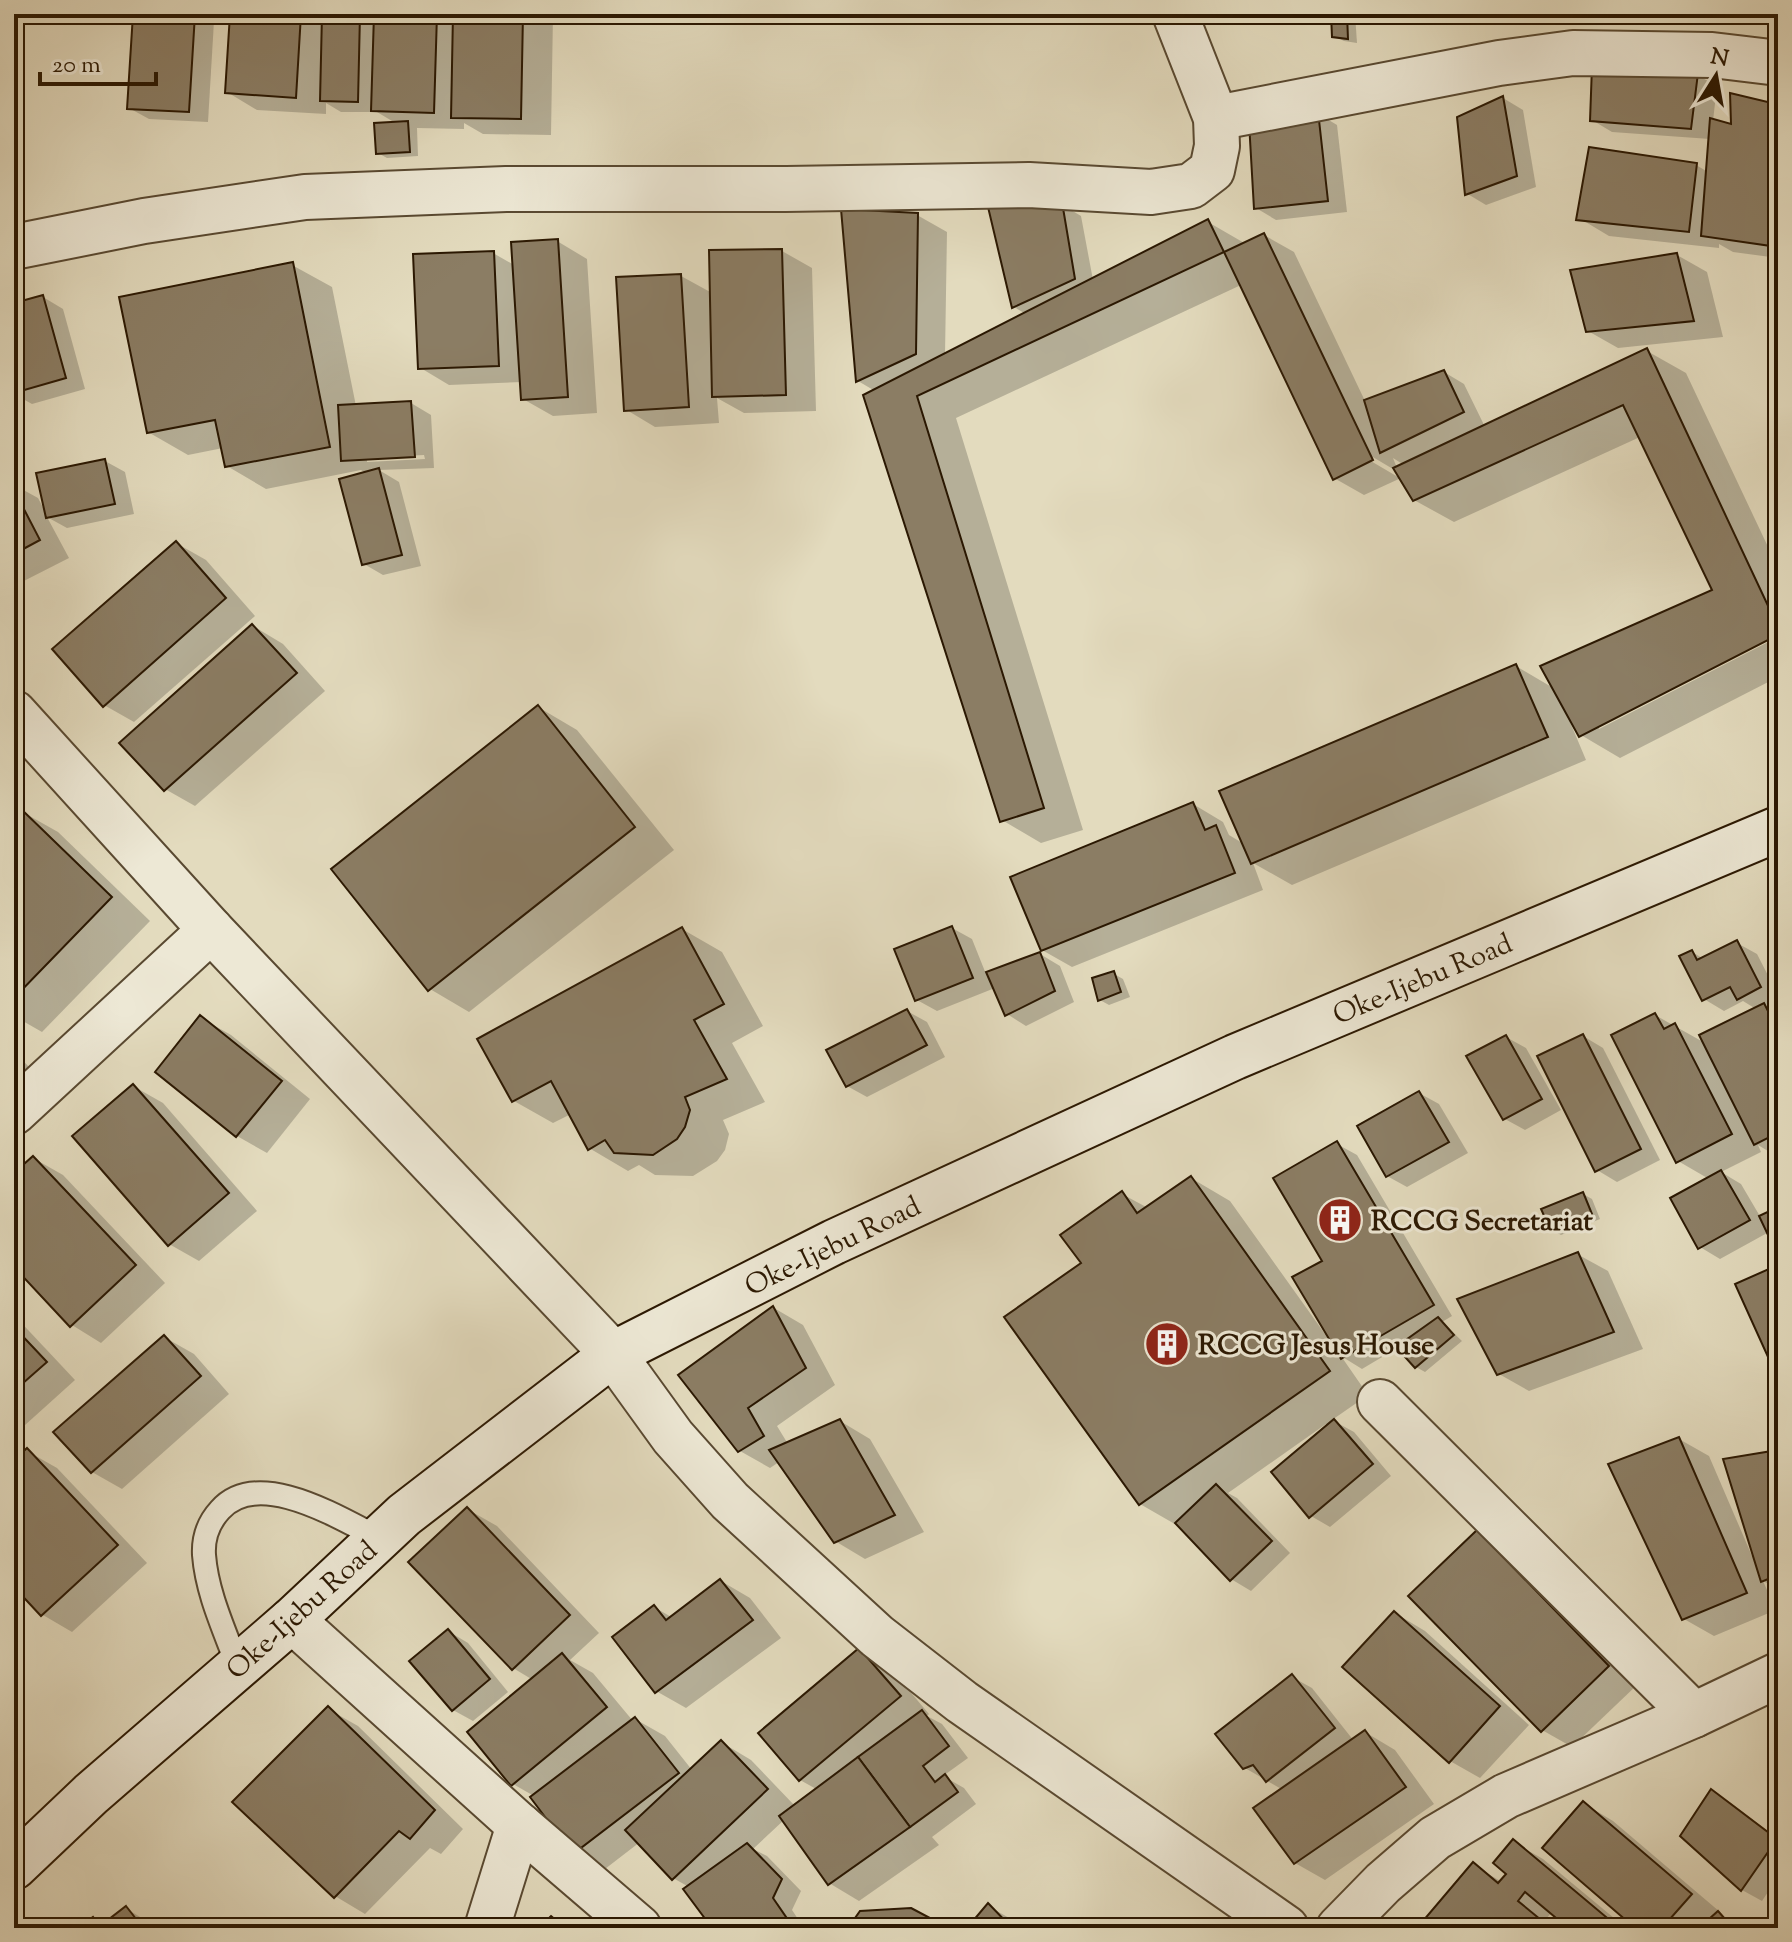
<svg xmlns="http://www.w3.org/2000/svg" width="1792" height="1942" viewBox="0 0 1792 1942" font-family="'Sorts Mill Goudy',serif">
  <style>
    .shadow { fill: #0003; fill-rule: evenodd }
    .building { fill: #8b7d64; stroke: #2b1802; stroke-width: 2 }
    .lines { fill: none; stroke-linecap: round; stroke-linejoin: round }
    .lane-casing { stroke: #594931; stroke-width: 26 }
    .street-casing { stroke: #594931; stroke-width: 48 }
    .secondary-casing { stroke: #2b1802; stroke-width: 48 }
    .lane { stroke: #ede8d5; stroke-width: 22 }
    .street { stroke: #ede8d5; stroke-width: 44 }
    .secondary { stroke: #ede8d5; stroke-width: 44 }
    .labels { text-anchor: middle; stroke-width: 6; stroke-linejoin: round; paint-order: stroke }
    .street-label { font-size: 28px; fill: #2b1802; stroke: #ede8d5 }
    .poi-label { font-size: 28px; font-weight: bold; fill: #2b1802; stroke: #ede8d5; text-anchor: start }
  </style>
  <rect width="100%" height="100%" fill="#e3dbbe"/>
  <filter id="stains"><feTurbulence type="fractalNoise" baseFrequency=".0025" numOctaves="4"/><feColorMatrix values="0 0 0 0 .2 0 0 0 0 .09 0 0 0 0 .02 0 0 0 .5 -.17"/></filter>
  <radialGradient id="worn" r=".72"><stop offset=".6" stop-color="#630" stop-opacity="0"/><stop offset="1" stop-color="#630" stop-opacity=".3"/></radialGradient>
  <g class="shadow">
    <polygon points="135,14 202,14 214,21 208,122 149,119 129,108"/>
    <polygon points="232,14 553,14 551,135 483,134 464,123 464,129 417,128 418,156 387,158 378,153 397,124 377,112 341,112 326,103 326,114 257,110 227,92"/>
    <polygon points="1333,14 1355,14 1357,43 1344,41 1334,36"/>
    <polygon points="1697,75 1717,86 1713,121 1734,126 1772,105 1778,108 1778,258 1733,252 1719,244 1719,248 1609,236 1579,218 1696,165 1708,172 1710,139 1612,132 1592,120"/>
    <polygon points="1503,98 1523,110 1536,187 1486,205 1466,193"/>
    <polygon points="1317,113 1337,125 1347,212 1276,220 1256,208"/>
    <path d="M1061,204L1081,216L1093,280L1208,222L1246,244L1264,235L1294,252L1365,401L1444,372L1464,384L1485,427L1647,351L1686,373L1778,568V632L1599,724V729L1778,637V677L1620,758L1581,735L1572,720L1570,722L1586,760L1292,885L1253,863L1263,890L1072,967L1042,950L1193,804L1223,822L1229,835L1244,844L1516,666L1555,689L1715,591L1640,437L1454,522L1414,500L1401,478L1364,495L1334,478L1241,285L956,418L1083,830L1041,843L1002,820L875,391L858,381L843,211L917,215L947,232L945,355L1026,314L1014,307ZM1366,453L1398,472V477L1364,457ZM1393,458L1404,465L1397,468Z"/>
    <polygon points="557,241 587,259 597,413 553,416 523,399 522,382 449,385 419,367 493,253 514,265"/>
    <polygon points="782,251 812,268 816,411 744,413 717,398 719,423 655,427 625,409 681,276 712,293"/>
    <polygon points="1677,255 1707,272 1723,337 1618,348 1588,331"/>
    <path d="M292,265L332,287L356,406L411,403L431,415L434,468L379,470L399,482L421,566L383,575L364,564L367,474L361,470L266,489L227,466L223,448L188,455L148,432ZM424,455L425,459L367,462V458Z"/>
    <polygon points="43,297 63,309 85,389 32,404 14,394 14,305"/>
    <polygon points="14,451 18,487 38,498 46,513 105,461 125,472 134,514 67,528 47,517 69,558 14,586"/>
    <polygon points="176,543 206,560 255,616 134,722 104,705"/>
    <polygon points="253,626 283,644 325,691 195,806 165,789"/>
    <polygon points="538,707 577,730 674,850 469,1012 430,989"/>
    <polygon points="19,810 58,832 150,921 42,1032 14,1016 14,815"/>
    <polygon points="952,928 972,939 986,974 1040,954 1060,966 1074,1002 1026,1026 1007,1014 995,988 937,1011 917,1000"/>
    <polygon points="682,929 722,952 763,1026 732,1043 765,1102 723,1120 729,1134 725,1150 717,1161 693,1176 655,1175 639,1165 628,1171 589,1148 571,1114 553,1123 514,1101"/>
    <polygon points="1737,943 1757,954 1778,995 1778,1000 1766,1006 1778,1013 1778,1157 1758,1145 1761,1152 1721,1172 1741,1184 1761,1218 1778,1209 1778,1251 1769,1232 1720,1259 1700,1247 1709,1179 1678,1161 1655,1015 1705,1043 1756,1009 1743,1001 1724,1011 1704,999 1692,952 1704,959"/>
    <polygon points="1114,974 1123,979 1130,997 1109,1005 1100,1000"/>
    <polygon points="907,1011 927,1022 945,1057 867,1097 847,1086"/>
    <polygon points="201,1018 231,1035 310,1099 267,1153 237,1136"/>
    <polygon points="1583,1036 1603,1048 1660,1160 1617,1182 1597,1170"/>
    <polygon points="1506,1037 1526,1048 1561,1110 1525,1130 1505,1119"/>
    <polygon points="14,1051 29,1067 14,1080"/>
    <polygon points="133,1086 163,1103 257,1211 199,1261 169,1244"/>
    <polygon points="1419,1093 1439,1104 1468,1153 1407,1187 1387,1176"/>
    <polygon points="1337,1144 1357,1155 1452,1316 1442,1322 1462,1341 1425,1372 1416,1367 1399,1347 1362,1369 1341,1356 1368,1395 1332,1420 1354,1432 1391,1476 1330,1527 1311,1516 1328,1426 1326,1424 1228,1493 1237,1498 1290,1553 1251,1591 1231,1579 1180,1527 1140,1504 1084,1264 1122,1194 1148,1208 1191,1178 1230,1201 1325,1334 1327,1332 1324,1261"/>
    <polygon points="33,1158 63,1175 165,1283 101,1343 72,1325 14,1265 14,1176"/>
    <polygon points="1583,1194 1592,1199 1600,1219 1561,1235 1552,1230"/>
    <polygon points="1577,1254 1608,1271 1643,1349 1529,1391 1499,1374"/>
    <polygon points="774,1308 803,1325 835,1385 777,1426 788,1444 840,1421 870,1439 924,1532 865,1559 835,1541 779,1462 770,1468 740,1451 681,1375"/>
    <polygon points="14,1315 75,1380 14,1435"/>
    <polygon points="164,1337 194,1354 229,1394 122,1489 92,1472"/>
    <polygon points="1679,1439 1709,1456 1752,1556 1755,1555 1778,1452 1778,1589 1763,1581 1776,1610 1714,1636 1684,1619"/>
    <polygon points="27,1451 57,1468 147,1563 72,1632 43,1615 14,1584 14,1463"/>
    <polygon points="467,1509 497,1526 599,1633 570,1660 593,1673 633,1721 635,1719 665,1736 692,1770 721,1742 751,1760 795,1806 818,1790 800,1780 860,1650 890,1668 929,1714 927,1716 942,1724 968,1758 943,1776 964,1788 976,1804 932,1837 939,1845 859,1901 829,1883 784,1820 753,1849 767,1856 801,1891 792,1910 804,1928 715,1928 689,1887 673,1878 640,1842 605,1869 575,1852 534,1796 513,1784 533,1680 513,1668"/>
    <polygon points="1477,1533 1507,1550 1638,1684 1572,1747 1542,1730"/>
    <polygon points="721,1581 750,1598 781,1638 686,1708 656,1691 654,1607 673,1618"/>
    <polygon points="14,1606 22,1614 14,1621"/>
    <polygon points="1395,1613 1425,1631 1529,1725 1480,1778 1450,1761"/>
    <polygon points="448,1631 468,1643 508,1692 473,1721 453,1710"/>
    <polygon points="1292,1677 1312,1688 1354,1741 1365,1732 1395,1750 1434,1804 1325,1880 1295,1863 1283,1790 1245,1768"/>
    <polygon points="328,1709 358,1726 463,1829 441,1854 430,1848 365,1914 335,1896"/>
    <polygon points="1711,1791 1731,1803 1778,1839 1778,1877 1762,1901 1742,1890 1682,1836"/>
    <polygon points="1583,1803 1613,1821 1720,1912 1719,1914 1741,1928 1638,1928"/>
    <polygon points="1513,1842 1543,1859 1626,1928 1571,1928 1552,1912 1546,1919 1557,1928 1420,1928 1473,1865 1502,1882 1509,1874"/>
    <polygon points="988,1906 1018,1923 1023,1928 970,1928"/>
    <polygon points="127,1909 158,1928 82,1928 93,1919 104,1925"/>
    <polygon points="910,1910 943,1928 851,1928"/>
  </g>
  <g class="building">
    <polygon points="133,14 195,14 189,112 127,109"/>
    <polygon points="230,14 301,14 296,98 225,93"/>
    <polygon points="322,14 360,14 358,102 320,101"/>
    <polygon points="374,14 437,14 434,113 371,111"/>
    <polygon points="453,14 523,14 521,119 451,118"/>
    <polygon points="1331,14 1347,14 1348,39 1332,37"/>
    <polygon points="1592,66 1698,73 1691,129 1590,121"/>
    <polygon points="1730,93 1772,103 1774,123 1778,125 1778,247 1701,236 1710,118 1731,124"/>
    <polygon points="1503,96 1517,176 1465,195 1457,117"/>
    <polygon points="1318,111 1328,201 1254,209 1249,122"/>
    <polygon points="408,121 410,152 376,154 374,123"/>
    <polygon points="1589,147 1697,163 1689,232 1576,220"/>
    <polygon points="1062,202 1075,279 1012,308 988,207"/>
    <polygon points="841,209 918,213 916,354 856,382"/>
    <polygon points="1208,219 1224,252 917,396 1044,808 1000,822 863,395"/>
    <polygon points="1264,233 1373,460 1333,480 1224,252"/>
    <polygon points="558,239 568,397 521,400 511,242"/>
    <polygon points="782,249 786,395 712,397 709,250"/>
    <polygon points="494,251 499,366 418,369 413,254"/>
    <polygon points="1677,253 1694,321 1586,332 1570,270"/>
    <polygon points="293,262 330,447 225,467 215,420 147,433 119,297"/>
    <polygon points="681,274 689,407 624,411 616,277"/>
    <polygon points="43,295 66,378 14,393 14,303"/>
    <polygon points="1647,348 1778,627 1778,635 1579,737 1540,666 1712,590 1623,405 1413,501 1393,468"/>
    <polygon points="1444,370 1464,412 1380,453 1364,400"/>
    <polygon points="411,401 415,457 341,461 338,405"/>
    <polygon points="105,459 115,504 46,518 36,473"/>
    <polygon points="379,468 402,555 362,565 339,479"/>
    <polygon points="14,490 40,540 14,554"/>
    <polygon points="176,541 226,598 103,707 52,649"/>
    <polygon points="252,624 297,673 164,791 119,743"/>
    <polygon points="1516,664 1548,737 1251,864 1219,791"/>
    <polygon points="538,705 635,827 428,991 331,869"/>
    <polygon points="1193,802 1205,830 1216,825 1235,873 1041,951 1010,877"/>
    <polygon points="19,807 112,897 14,998 14,812"/>
    <polygon points="952,926 973,978 915,1001 894,949"/>
    <polygon points="682,927 724,1004 694,1020 727,1079 685,1097 690,1110 685,1127 677,1139 653,1155 614,1153 605,1140 588,1150 551,1081 512,1102 477,1039"/>
    <polygon points="1737,940 1761,987 1737,1000 1730,987 1702,1001 1679,956 1692,950 1697,960"/>
    <polygon points="1040,952 1055,991 1005,1016 986,972"/>
    <polygon points="1114,971 1121,992 1098,1001 1092,978"/>
    <polygon points="1764,1003 1778,1031 1778,1133 1754,1145 1699,1035"/>
    <polygon points="907,1009 927,1045 846,1087 826,1050"/>
    <polygon points="1655,1013 1664,1029 1675,1023 1732,1134 1676,1163 1611,1035"/>
    <polygon points="200,1015 282,1081 236,1137 155,1072"/>
    <polygon points="1583,1034 1641,1149 1595,1172 1537,1056"/>
    <polygon points="1506,1035 1542,1099 1503,1120 1466,1056"/>
    <polygon points="133,1084 229,1193 168,1246 72,1136"/>
    <polygon points="1419,1091 1449,1142 1386,1177 1357,1126"/>
    <polygon points="1337,1141 1434,1305 1341,1359 1292,1277 1322,1261 1273,1178"/>
    <polygon points="33,1156 136,1265 70,1327 14,1267 14,1173"/>
    <polygon points="1721,1170 1750,1220 1698,1249 1670,1198"/>
    <polygon points="1191,1176 1330,1371 1139,1505 1004,1317 1081,1263 1060,1235 1122,1191 1137,1213"/>
    <polygon points="1583,1192 1592,1214 1551,1231 1541,1209"/>
    <polygon points="1778,1207 1778,1256 1759,1216"/>
    <polygon points="1578,1252 1614,1332 1497,1375 1457,1299"/>
    <polygon points="1778,1265 1778,1366 1773,1368 1735,1284"/>
    <polygon points="773,1306 806,1368 748,1408 764,1436 738,1452 678,1375"/>
    <polygon points="1438,1317 1454,1335 1415,1368 1396,1347"/>
    <polygon points="14,1327 47,1362 14,1391"/>
    <polygon points="164,1335 201,1376 91,1473 53,1432"/>
    <polygon points="840,1419 895,1515 834,1543 769,1450"/>
    <polygon points="1334,1419 1373,1464 1309,1518 1271,1472"/>
    <polygon points="1679,1437 1747,1593 1682,1620 1608,1464"/>
    <polygon points="27,1448 118,1545 41,1616 14,1587 14,1460"/>
    <polygon points="1778,1450 1778,1575 1761,1582 1723,1459"/>
    <polygon points="1216,1484 1272,1541 1230,1581 1175,1523"/>
    <polygon points="467,1507 570,1615 512,1670 408,1562"/>
    <polygon points="1477,1530 1609,1666 1541,1732 1408,1596"/>
    <polygon points="720,1579 753,1620 655,1693 612,1637 654,1605 666,1620"/>
    <polygon points="1394,1611 1500,1706 1449,1763 1342,1667"/>
    <polygon points="448,1629 490,1679 452,1711 409,1661"/>
    <polygon points="859,1648 901,1696 799,1781 758,1733"/>
    <polygon points="562,1653 607,1707 511,1786 467,1732"/>
    <polygon points="1292,1674 1335,1728 1266,1782 1253,1765 1243,1769 1215,1734"/>
    <polygon points="328,1706 435,1810 410,1839 399,1831 334,1898 232,1802"/>
    <polygon points="922,1710 949,1746 923,1766 935,1782 945,1774 958,1792 910,1827 858,1757"/>
    <polygon points="635,1717 679,1773 573,1854 530,1797"/>
    <polygon points="1365,1730 1406,1787 1294,1864 1253,1808"/>
    <polygon points="721,1740 768,1789 672,1880 625,1830"/>
    <polygon points="858,1757 910,1827 828,1885 779,1816"/>
    <polygon points="1711,1789 1777,1839 1741,1891 1680,1836"/>
    <polygon points="1583,1801 1692,1894 1662,1928 1635,1928 1542,1848"/>
    <polygon points="1513,1839 1618,1927 1568,1928 1525,1892 1518,1901 1546,1924 1542,1928 1417,1928 1473,1862 1498,1883 1506,1874 1493,1863"/>
    <polygon points="747,1843 782,1879 773,1898 786,1917 775,1928 747,1928 741,1924 737,1928 712,1928 683,1889"/>
    <polygon points="988,1903 1012,1928 967,1928"/>
    <polygon points="126,1906 143,1928 78,1928 93,1917 100,1926"/>
    <polygon points="911,1908 930,1918 927,1928 848,1928 860,1911"/>
    <polygon points="1718,1911 1733,1928 1699,1928"/>
    <polygon points="551,1916 565,1928 539,1928"/>
  </g>
  <g class="lines">
    <g class="lane-casing">
      <path id="lane" d="M238,1667C225,1631 207,1594 204,1555C203,1538 209,1522 220,1510C258,1467 339,1518 379,1538"/>
    </g>
    <g class="street-casing">
      <g id="street">
        <polyline points="1216,118 1499,63 1573,53 1712,55 1778,63"/>
        <polyline points="14,247 144,221 305,197 506,189 786,189 1029,185 1151,192 1191,186 1212,170 1217,146 1216,118 1175,14"/>
        <polyline points="14,713 211,930 613,1354 673,1437 730,1501 877,1636 962,1702 1286,1928"/>
        <polyline points="14,1112 211,930"/>
        <polyline points="1380,1402 1694,1715"/>
        <polyline points="292,1620 519,1825 639,1928"/>
        <polyline points="487,1928 519,1825"/>
        <polyline points="1339,1928 1383,1883 1435,1838 1506,1796 1694,1715 1778,1675"/>
      </g>
    </g>
    <g class="secondary-casing">
      <polyline id="secondary" points="14,1867 91,1794 292,1620 404,1515 613,1354 834,1242 1235,1057 1778,829"/>
    </g>
    <use href="#lane" class="lane"/>
    <use href="#street" class="street"/>
    <use href="#secondary" class="secondary"/>
  </g>
  <defs>
    <g id="building-disc" transform="scale(2.3)"><circle r="9.5" fill="#8f2418" stroke="#ede8d5"/><path d="M-4-6H4V6H1V3H-1V6H-4ZM-2.5-4.3h1.7v1.8h-1.7ZM.8-4.3h1.7v1.8H.8ZM-2.5-1h1.7V.8h-1.7ZM.8-1h1.7V.8H.8Z" fill="#fff"/></g>
  </defs>
  <g fill-rule="evenodd">
    <use href="#building-disc" x="1340" y="1220"/>
    <use href="#building-disc" x="1167" y="1344"/>
  </g>
  <g class="labels">
    <g class="street-label">
      <text transform="translate(1422 978) rotate(-23)" y="10">Oke-Ijebu Road</text>
      <text transform="translate(832 1245) rotate(-26)" y="10">Oke-Ijebu Road</text>
      <text transform="translate(301 1609) rotate(-42)" y="10">Oke-Ijebu Road</text>
    </g>
    <g class="poi-label">
      <text x="1371" y="1230">RCCG Secretariat</text>
      <text x="1198" y="1354">RCCG Jesus House</text>
    </g>
  </g>
  <rect width="1792" height="1942" fill="none" stroke="#e3dbbe" stroke-width="48"/>
  <rect x="16" y="16" width="1760" height="1910" fill="none" stroke="#2b1802" stroke-width="4"/>
  <rect x="24" y="24" width="1744" height="1894" fill="none" stroke="#2b1802" stroke-width="2"/>
  <g transform="translate(1716 76) rotate(11)" stroke="#ede8d5" stroke-width="6" paint-order="stroke">
  <path d="M0-6L14 30L0 20L-14 30Z" fill="#2b1802"/>
  <text y="-12" font-size="22" font-weight="bold" text-anchor="middle" fill="#2b1802">N</text>
  </g>
  <path d="M40 72v12h116v-12" fill="none" stroke="#2b1802" stroke-width="4"/>
  <text x="52" y="72" font-size="24" fill="#2b1802" stroke="#ede8d5" stroke-width="6" paint-order="stroke">20 m</text>
  <rect width="100%" height="100%" filter="url(#stains)"/>
  <rect width="100%" height="100%" fill="url(#worn)"/>
</svg>
